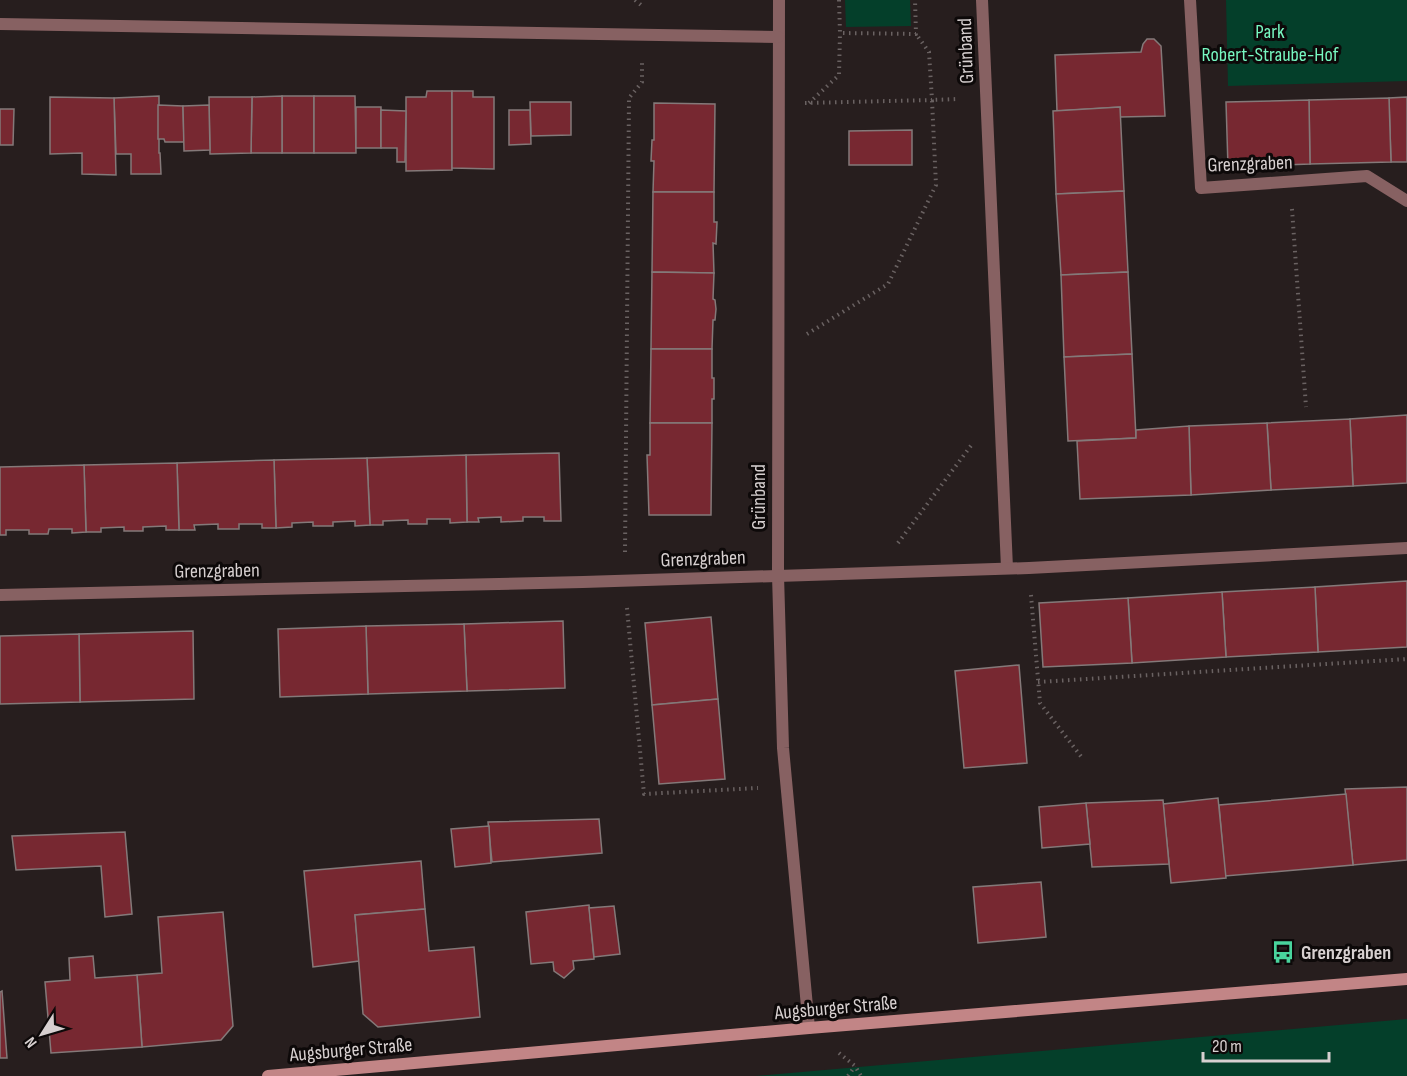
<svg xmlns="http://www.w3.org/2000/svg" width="1407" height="1076" viewBox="0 0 1407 1076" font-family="'Sofia Sans Condensed',sans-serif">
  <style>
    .green { fill: #043f2a }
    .building { fill: #772831; stroke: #847979; stroke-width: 1.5 }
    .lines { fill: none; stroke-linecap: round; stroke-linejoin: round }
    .path { stroke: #6a6262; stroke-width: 4; stroke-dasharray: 1.5 4.5; stroke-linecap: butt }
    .street { stroke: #876162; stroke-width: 12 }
    .secondary { stroke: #c28586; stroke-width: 12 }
    .labels { text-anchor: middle; stroke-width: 6; stroke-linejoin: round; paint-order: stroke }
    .park-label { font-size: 20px; fill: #77f8c1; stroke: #0d0909 }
    .street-label { font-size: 20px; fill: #d7d0d0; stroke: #0d0909 }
    .poi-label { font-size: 20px; font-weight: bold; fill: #d7d0d0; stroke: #0d0909; text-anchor: start }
  </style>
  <rect width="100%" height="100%" fill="#271e1e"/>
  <g class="green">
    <polygon points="845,0 910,0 911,26 846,27"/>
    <polygon points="1226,0 1407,0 1407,81 1228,86"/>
    <polygon points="1407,1019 1407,1076 755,1076"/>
  </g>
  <g class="building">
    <polygon points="1147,39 1154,39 1161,46 1165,116 1120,117 1120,107 1057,111 1055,55 1141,52 1143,44"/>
    <polygon points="427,91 452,91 452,170 406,171 406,97 426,97"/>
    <polygon points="452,91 473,91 473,97 494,97 494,169 452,168"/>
    <polygon points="159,96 159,153 160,153 161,174 131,174 131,154 116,154 114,98"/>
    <rect x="282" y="96" width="32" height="57"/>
    <polygon points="282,96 282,153 251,153 252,97"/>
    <polygon points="314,96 355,96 356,153 314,153"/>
    <polygon points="50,97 114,98 116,175 82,174 82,153 50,154"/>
    <polygon points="209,97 252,97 251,153 210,154"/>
    <polygon points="1407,97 1407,162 1391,162 1389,98"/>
    <polygon points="1389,98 1391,162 1310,164 1309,100"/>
    <polygon points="1309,100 1310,164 1228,167 1226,102"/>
    <polygon points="530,102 571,102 571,135 531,136"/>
    <polygon points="654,103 715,104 714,192 653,192 654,161 651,161 652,140 654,140"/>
    <polygon points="158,105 183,106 184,142 165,142 164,139 158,139"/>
    <polygon points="209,105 210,150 184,151 183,106"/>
    <rect x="356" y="107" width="25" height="41"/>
    <polygon points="1120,107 1124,191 1056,194 1053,111"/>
    <polygon points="0,109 14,109 13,145 0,145"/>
    <polygon points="381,110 406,111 405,162 397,162 397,148 381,148"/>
    <polygon points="509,110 530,110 531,144 509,145"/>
    <polygon points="912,130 912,165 849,165 849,131"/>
    <polygon points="1124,191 1128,272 1061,275 1056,194"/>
    <polygon points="653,192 714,192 714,222 717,222 716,244 713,243 714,273 652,272"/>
    <polygon points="652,272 714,273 713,299 715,300 716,309 715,320 713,320 712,349 651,349"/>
    <polygon points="1128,272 1132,354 1064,357 1061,275"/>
    <polygon points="651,349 712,349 712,378 714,378 714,399 712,399 712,423 650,423"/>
    <polygon points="1132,354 1136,438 1068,441 1064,357"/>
    <polygon points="1407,415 1407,483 1353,486 1350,419"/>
    <polygon points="1350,419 1353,486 1271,490 1267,423"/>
    <polygon points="650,423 712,423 711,515 649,515 647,455 650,455"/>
    <polygon points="1267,423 1271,490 1191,495 1189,426"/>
    <polygon points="1189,426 1191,495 1080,499 1077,441 1136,438 1136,430"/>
    <polygon points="559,453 561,521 544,521 544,517 523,517 523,521 501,522 501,517 478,518 479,522 467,522 466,455"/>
    <polygon points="466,455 467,522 450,523 450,519 427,519 427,524 408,524 408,520 383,521 383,525 370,525 367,458"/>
    <polygon points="367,458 370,525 355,526 355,521 333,522 333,526 313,526 313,522 292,523 292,527 276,528 274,460"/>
    <polygon points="274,460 276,528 262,528 262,524 239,524 239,529 218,529 218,524 194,525 195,530 179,530 177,463"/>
    <polygon points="177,463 179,530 166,530 166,526 143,527 143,531 124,531 124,527 101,528 101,532 86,532 84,465"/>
    <polygon points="84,465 86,532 72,533 72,529 49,529 48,534 29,534 29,530 6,530 6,535 0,535 0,467"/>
    <polygon points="1407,581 1407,647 1318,652 1315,587"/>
    <polygon points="1315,587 1318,652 1226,657 1222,592"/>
    <polygon points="1222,592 1226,657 1132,663 1128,598"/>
    <polygon points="1128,598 1132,663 1043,667 1039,603"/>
    <polygon points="711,617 718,699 652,705 645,623"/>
    <polygon points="563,621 565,688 467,691 464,624"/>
    <polygon points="464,624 467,691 368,694 366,626"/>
    <polygon points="366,626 368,694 280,697 278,629"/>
    <polygon points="193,631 194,699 80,702 79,634"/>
    <polygon points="79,634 80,702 0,704 0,636"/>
    <polygon points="1019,665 1027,763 964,768 955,671"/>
    <polygon points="718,699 725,779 659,784 652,705"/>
    <polygon points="1407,787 1407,860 1353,865 1345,789"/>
    <polygon points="1346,794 1353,865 1225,876 1219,805"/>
    <polygon points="1218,798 1226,878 1171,883 1163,804"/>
    <polygon points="1163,800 1169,864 1092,867 1086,803"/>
    <polygon points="1086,803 1090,844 1042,848 1039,807"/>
    <polygon points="599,819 602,853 492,862 488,822"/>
    <polygon points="489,826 491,863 455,867 451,829"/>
    <polygon points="125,832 132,914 105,917 101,866 16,870 12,836"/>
    <polygon points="421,861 425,909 355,915 359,961 313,967 304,871"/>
    <polygon points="1041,882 1046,937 978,943 973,887"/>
    <polygon points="589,905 594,959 573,961 574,969 564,978 554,971 553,962 531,964 526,912"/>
    <polygon points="614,906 620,954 594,957 589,908"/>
    <polygon points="425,909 429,951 474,947 480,1017 378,1027 363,1014 355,915"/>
    <polygon points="223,912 233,1026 221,1040 142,1047 137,975 162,973 158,917"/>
    <polygon points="93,956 95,978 137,975 142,1047 51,1053 45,982 70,980 69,958"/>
    <polygon points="2,991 7,1058 0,1058 0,992"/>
  </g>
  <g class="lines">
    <g class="path">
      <polyline points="635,0 641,5 641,8"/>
      <polyline points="839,0 840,33 916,34 915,0"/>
      <polyline points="805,103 932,100 929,52 916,34"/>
      <polyline points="809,103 839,75 840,33"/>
      <polyline points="1292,209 1306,407"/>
      <polyline points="807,334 888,284 936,185 932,100 958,99"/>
      <polyline points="898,543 973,443"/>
      <polyline points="625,552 629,98 642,82 642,63"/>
      <polyline points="1031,595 1040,703 1083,759"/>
      <polyline points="627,608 644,794 758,788"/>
      <polyline points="1038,682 1407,659"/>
      <polyline points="839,1053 855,1066 861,1076"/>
      <polyline points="848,1076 855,1066"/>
    </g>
    <g class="street">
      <polyline points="779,0 778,575 783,748 809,1028"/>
      <polyline points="982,0 1007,568"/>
      <polyline points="1190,0 1201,188 1367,176 1407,201"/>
      <polyline points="0,24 778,37"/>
      <polyline points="0,595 583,582 1029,568 1407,548"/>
    </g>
    <polyline class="secondary" points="268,1076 809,1028 1407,979"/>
  </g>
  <defs>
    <g id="bus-bare" transform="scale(1.8)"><path d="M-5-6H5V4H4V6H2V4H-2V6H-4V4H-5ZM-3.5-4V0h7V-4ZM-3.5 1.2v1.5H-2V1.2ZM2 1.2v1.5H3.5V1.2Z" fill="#49d49d" stroke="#0d0909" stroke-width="2.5" paint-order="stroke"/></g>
  </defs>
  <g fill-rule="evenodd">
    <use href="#bus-bare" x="1283" y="952"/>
  </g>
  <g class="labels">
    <g class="park-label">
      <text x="1270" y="38">Park<tspan x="1270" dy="23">Robert-Straube-Hof</tspan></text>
    </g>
    <g class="street-label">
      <text transform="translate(965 51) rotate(-92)" y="7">Grünband</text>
      <text transform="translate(1250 163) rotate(-2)" y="7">Grenzgraben</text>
      <text transform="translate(758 497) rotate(-90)" y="7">Grünband</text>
      <text transform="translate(703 558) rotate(-2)" y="7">Grenzgraben</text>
      <text transform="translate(217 570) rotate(-1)" y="7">Grenzgraben</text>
      <text transform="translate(836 1007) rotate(-5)" y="7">Augsburger Straße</text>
      <text transform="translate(351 1049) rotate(-5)" y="7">Augsburger Straße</text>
    </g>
    <g class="poi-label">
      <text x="1301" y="959">Grenzgraben</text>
    </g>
  </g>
  <g transform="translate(42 1034) rotate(233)" stroke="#0d0909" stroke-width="4.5" paint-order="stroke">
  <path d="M0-4.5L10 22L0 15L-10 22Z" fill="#d7d0d0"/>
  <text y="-9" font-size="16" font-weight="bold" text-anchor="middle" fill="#d7d0d0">N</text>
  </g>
  <path d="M1203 1052v9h126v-9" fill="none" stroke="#d7d0d0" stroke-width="3"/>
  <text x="1212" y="1052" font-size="18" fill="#d7d0d0" stroke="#0d0909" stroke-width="4.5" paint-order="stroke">20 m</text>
</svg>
